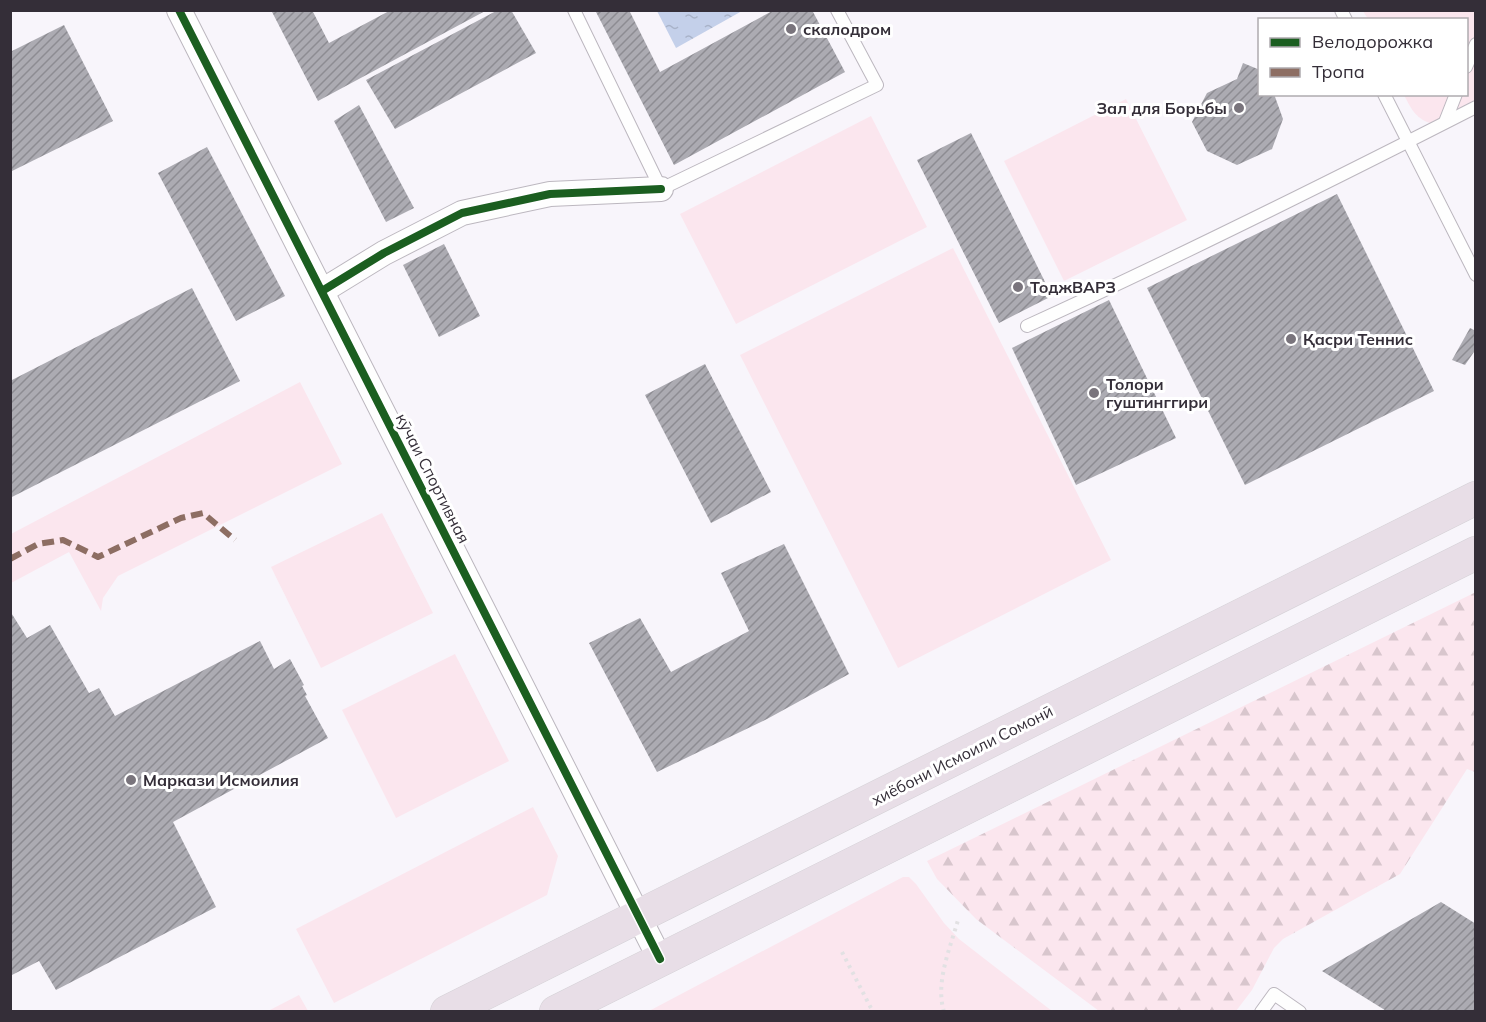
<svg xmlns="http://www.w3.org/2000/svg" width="1486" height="1022" viewBox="0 0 1486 1022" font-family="Mulish,sans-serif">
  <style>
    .green { fill: #fbe6ee }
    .forest { fill: url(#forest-firs) }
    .water { fill: url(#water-ripples) }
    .building { fill: url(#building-hatch) }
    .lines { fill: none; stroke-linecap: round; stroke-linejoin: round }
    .lane-casing { stroke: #bcb7bf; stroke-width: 14 }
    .street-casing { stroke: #bcb7bf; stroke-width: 26 }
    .highway-casing { stroke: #d4d1d6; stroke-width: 34 }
    .path { stroke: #e2e1e3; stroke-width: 4; stroke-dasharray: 3 4.5; stroke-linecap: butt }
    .lane { stroke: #fefefe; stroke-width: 12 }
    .street { stroke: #fefefe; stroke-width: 24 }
    .highway { stroke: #e8dee7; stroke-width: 33 }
    .quiet { stroke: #8d6e63; stroke-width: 6; stroke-dasharray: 12 6; stroke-linecap: butt }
    .cycleway-casing { stroke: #fff; stroke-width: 11 }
    .cycleway { stroke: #1b5e20; stroke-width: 8 }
    .poi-dot { fill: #79747c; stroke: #fff; stroke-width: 2 }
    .labels { text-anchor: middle; stroke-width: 6; stroke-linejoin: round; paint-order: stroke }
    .poi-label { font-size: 16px; font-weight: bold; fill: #342e38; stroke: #fff; text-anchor: start }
    .street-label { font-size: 16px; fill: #342e38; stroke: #fff }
  </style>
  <defs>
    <pattern id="forest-firs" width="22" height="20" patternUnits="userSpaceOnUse" patternTransform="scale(1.5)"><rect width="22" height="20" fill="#fbe6ee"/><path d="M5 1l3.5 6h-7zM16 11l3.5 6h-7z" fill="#d8c6cd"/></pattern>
    <pattern id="water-ripples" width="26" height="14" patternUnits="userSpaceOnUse" patternTransform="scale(1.5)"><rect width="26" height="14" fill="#c4d0ea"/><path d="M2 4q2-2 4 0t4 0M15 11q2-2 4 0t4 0" fill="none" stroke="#a9b3c9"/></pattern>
    <pattern id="building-hatch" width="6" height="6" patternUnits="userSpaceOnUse" patternTransform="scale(1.5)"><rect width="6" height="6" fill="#acabb2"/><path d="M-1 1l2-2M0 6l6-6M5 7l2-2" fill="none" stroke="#8d8c92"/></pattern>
  </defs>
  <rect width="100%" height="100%" fill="#f8f5fb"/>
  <g class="green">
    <path d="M1363,11H1475V100L1430,123C1415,118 1411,108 1404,95L1466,94V20L1368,19Z"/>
    <polygon points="1126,99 1187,220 1064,281 1004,161"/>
    <polygon points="871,116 927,227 736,324 680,214"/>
    <polygon points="953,248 1111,560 898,668 740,355"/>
    <polygon points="300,382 342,464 118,576 103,598 101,611 69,552 11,583 11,534"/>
    <polygon points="382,513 433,613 321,668 271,567"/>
    <polygon points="455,654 509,761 396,818 342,710"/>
    <polygon points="533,807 558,856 547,895 334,1003 296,929"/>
    <polygon points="903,877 909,877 916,884 944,923 959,939 1052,1011 649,1011"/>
    <polygon points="299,995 308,1011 268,1011"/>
  </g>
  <polygon class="forest" points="1476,592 1475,772 1467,769 1400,874 1283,939 1274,948 1252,990 1236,1011 1099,1011 976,919 937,879 927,861"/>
  <polygon class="water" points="657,11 742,11 676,48"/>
  <g class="building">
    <polygon points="271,10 312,10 329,43 391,10 487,10 318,101"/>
    <polygon points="498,10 511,10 536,53 395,129 366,80"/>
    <polygon points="595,10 629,10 660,72 774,10 812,10 845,72 674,165"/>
    <polygon points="64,25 113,121 10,172 10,52"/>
    <polygon points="1243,63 1260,70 1260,94 1274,94 1283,119 1272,149 1237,165 1207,151 1192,122 1207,93 1237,79"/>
    <polygon points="359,105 414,208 386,222 334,121"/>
    <polygon points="971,133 1052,296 999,323 917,160"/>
    <polygon points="207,147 285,296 236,321 158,173"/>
    <polygon points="1337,194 1434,391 1245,485 1147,288"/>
    <polygon points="444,244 480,316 439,337 403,265"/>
    <polygon points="192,288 240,381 10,498 10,381"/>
    <polygon points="1109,300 1176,438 1076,485 1012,348"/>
    <polygon points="1470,328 1476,331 1476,349 1465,365 1452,360"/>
    <polygon points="705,364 771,492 711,523 645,395"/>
    <polygon points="784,544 849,674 767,719 657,772 589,643 640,618 671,672 749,631 721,573"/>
    <polygon points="10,611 27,638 50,625 89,693 99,688 115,716 260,641 274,669 290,659 304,685 302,686 307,695 305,696 328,738 173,822 216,907 56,990 39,961 12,975 10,972"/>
    <polygon points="1441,902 1476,924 1476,1012 1388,1012 1322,971"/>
  </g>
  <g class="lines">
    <g class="lane-casing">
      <g id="lane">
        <polyline points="574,10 661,189 877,85 837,10"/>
        <polyline points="1341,10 1346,20"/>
        <polyline points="1466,67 1476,44"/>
        <polyline points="1384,94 1476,275"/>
        <polyline points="1445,122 1456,94"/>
        <path d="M1027,326C1179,257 1327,183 1476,107"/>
        <polyline points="1261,1012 1274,994 1300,1012"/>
      </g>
    </g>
    <g class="street-casing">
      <g id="street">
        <polyline points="179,10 660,959"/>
        <polyline points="322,291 384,253 462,213 550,194 661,189"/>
      </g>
    </g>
    <g class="highway-casing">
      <g id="highway">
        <polyline points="447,1012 1476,498"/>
        <polyline points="556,1012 1476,553"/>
      </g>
    </g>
    <g class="path">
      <polyline points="842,952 873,1012"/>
      <path d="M944,1012C935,982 950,949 958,920"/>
    </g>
    <use href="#lane" class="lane"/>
    <use href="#street" class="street"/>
    <use href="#highway" class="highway"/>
    <polyline class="quiet" points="10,559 38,544 63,540 98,557 181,518 203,513 235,540"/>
    <g class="cycleway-casing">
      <g id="cycleway">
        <polyline points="179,10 660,959"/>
        <polyline points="322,291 384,253 462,213 550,194 661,189"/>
      </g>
    </g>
    <use href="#cycleway" class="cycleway"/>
  </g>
  <g class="poi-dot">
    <circle cx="791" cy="29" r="6"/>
    <circle cx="1239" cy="108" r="6"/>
    <circle cx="1018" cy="287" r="6"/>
    <circle cx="1291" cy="339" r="6"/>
    <circle cx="1094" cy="393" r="6"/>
    <circle cx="131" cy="780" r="6"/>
  </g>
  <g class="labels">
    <g class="poi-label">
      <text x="803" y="35">скалодром</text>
      <text x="1227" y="114" text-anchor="end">Зал для Борьбы</text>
      <text x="1030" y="293">ТоджВАРЗ</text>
      <text x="1303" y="345">Қасри Теннис</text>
      <text x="1106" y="390">Толори<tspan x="1106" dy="18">гуштинггири</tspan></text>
      <text x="143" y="786">Маркази Исмоилия</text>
    </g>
    <g class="street-label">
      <text transform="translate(433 478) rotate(63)" y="6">кӯчаи Спортивная</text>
      <text transform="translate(962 755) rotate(-27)" y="6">хиёбони Исмоили Сомонӣ</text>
    </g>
  </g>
  <rect width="1486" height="1022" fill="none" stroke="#342e38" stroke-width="24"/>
  <rect x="1258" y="18" width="210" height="78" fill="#ffffff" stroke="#aeabaf" stroke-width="1.5"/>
  <rect x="1270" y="38" width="30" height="9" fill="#1b5e20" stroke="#aeabaf" stroke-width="1.5"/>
  <text x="1312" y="48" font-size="18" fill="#342e38">Велодорожка</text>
  <rect x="1270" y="68" width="30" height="9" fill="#8d6e63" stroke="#aeabaf" stroke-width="1.5"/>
  <text x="1312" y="78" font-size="18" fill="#342e38">Тропа</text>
</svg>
